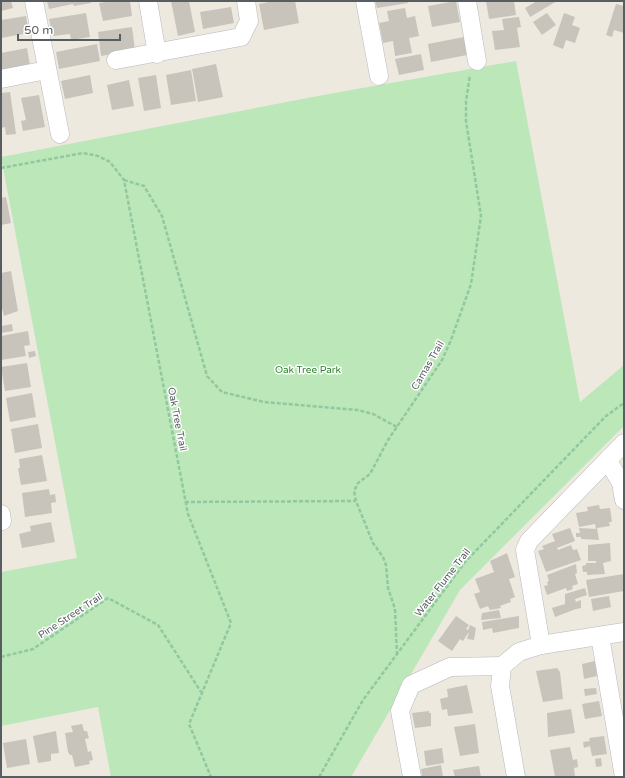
<svg xmlns="http://www.w3.org/2000/svg" width="625" height="778" viewBox="0 0 625 778" font-family="'Varela Round',sans-serif">
  <style>
    .green { fill: #bbe7b9 }
    .building { fill: #c8c4bc }
    .lines { fill: none; stroke-linecap: round; stroke-linejoin: round }
    .minor-casing { stroke: #b5b8be; stroke-width: 19 }
    .path { stroke: #92c89f; stroke-width: 2.5; stroke-dasharray: 4 2; stroke-linecap: butt }
    .minor { stroke: #fff; stroke-width: 18 }
    .labels { text-anchor: middle; stroke-width: 3; stroke-linejoin: round; paint-order: stroke }
    .street-label { font-size: 10px; fill: #585d62; stroke: #fff }
    .park-label { font-size: 10px; fill: #2e842e; stroke: #fff }
  </style>
  <rect width="100%" height="100%" fill="#ede9df"/>
  <polygon class="green" points="516,61 580,402 624,365 624,426 460,590 351,777 111,777 98,707 1,726 1,572 77,558 1,157 323,95"/>
  <g class="building">
    <polygon points="1,1 11,1 13,8 1,11"/>
    <polygon points="47,1 91,1 91,3 74,6 73,4 49,9"/>
    <polygon points="113,1 130,1 132,16 103,21 99,3"/>
    <polygon points="171,1 189,1 195,32 178,36"/>
    <polygon points="274,1 295,1 299,23 264,30 259,4"/>
    <polygon points="375,1 407,1 408,3 377,8"/>
    <polygon points="456,1 460,22 432,27 428,6"/>
    <polygon points="486,1 514,1 516,15 489,19"/>
    <polygon points="537,1 557,1 530,17 525,8"/>
    <polygon points="616,4 624,6 624,33 614,30 612,37 606,35"/>
    <polygon points="231,7 234,23 203,29 200,12"/>
    <polygon points="405,8 407,18 415,16 419,36 409,38 412,53 395,56 393,41 383,43 379,23 389,21 387,11"/>
    <polygon points="86,13 90,37 71,40 70,34 53,36 49,19"/>
    <polygon points="547,13 556,25 542,35 533,22"/>
    <polygon points="564,13 575,17 572,25 580,28 575,43 566,40 563,49 553,45"/>
    <polygon points="26,16 29,33 1,38 1,20"/>
    <polygon points="519,17 521,27 517,28 520,47 495,50 492,31 504,30 502,19"/>
    <polygon points="132,27 135,50 101,56 98,32"/>
    <polygon points="464,37 467,55 431,62 428,44"/>
    <polygon points="97,44 100,61 59,69 56,52"/>
    <polygon points="27,48 30,65 1,71 1,53"/>
    <polygon points="421,54 424,70 399,75 395,59"/>
    <polygon points="216,64 223,97 198,102 192,69"/>
    <polygon points="191,70 196,101 171,105 166,75"/>
    <polygon points="90,75 93,93 65,99 61,81"/>
    <polygon points="156,75 161,108 144,111 138,78"/>
    <polygon points="129,80 134,106 112,110 107,85"/>
    <polygon points="10,92 16,134 6,135 5,127 1,128 1,93"/>
    <polygon points="39,95 45,127 23,131 21,121 26,120 21,98"/>
    <polygon points="6,197 11,223 1,225 1,198"/>
    <polygon points="11,271 18,311 4,316 1,304 1,273"/>
    <polygon points="12,324 13,331 1,333 1,326"/>
    <polygon points="28,331 30,345 24,346 26,356 1,360 1,336"/>
    <polygon points="35,351 36,356 29,358 28,352"/>
    <polygon points="27,363 31,387 5,391 1,367"/>
    <polygon points="32,393 36,417 10,422 6,398"/>
    <polygon points="38,424 42,448 15,453 11,429"/>
    <polygon points="42,455 47,481 21,485 18,468 20,468 19,459"/>
    <polygon points="49,489 50,495 55,494 56,502 51,503 52,513 25,517 22,493"/>
    <polygon points="599,505 600,509 610,508 612,522 609,522 610,526 597,528 599,540 581,539 581,537 576,537 576,533 580,533 579,528 596,529 595,524 579,527 576,513 588,511 587,507"/>
    <polygon points="51,522 55,542 22,548 19,534 31,531 30,526"/>
    <polygon points="570,528 575,541 557,548 558,550 571,545 573,550 577,549 581,560 546,572 538,551 544,549 542,546 555,541 552,534"/>
    <polygon points="610,543 611,561 603,563 605,574 587,575 587,572 583,572 582,566 586,565 586,563 596,563 596,561 588,561 588,545"/>
    <polygon points="507,553 515,577 509,579 515,597 510,599 511,602 500,606 501,608 490,610 488,606 480,609 474,594 480,592 475,579 494,572 490,561"/>
    <polygon points="576,564 577,573 575,574 578,584 572,586 573,589 567,591 566,588 547,595 544,586 548,585 547,582 549,581 547,575"/>
    <polygon points="624,574 624,591 589,597 586,580"/>
    <polygon points="585,588 587,595 575,599 576,602 581,600 581,608 576,609 555,617 552,608 565,604 565,594"/>
    <polygon points="609,596 611,607 593,611 591,599"/>
    <polygon points="499,610 501,618 481,620 482,613"/>
    <polygon points="456,616 469,625 466,629 468,630 470,625 476,628 474,640 467,639 469,632 463,641 460,639 452,651 438,641"/>
    <polygon points="519,616 519,628 493,633 492,628 483,630 482,622"/>
    <polygon points="595,661 597,676 584,679 582,664"/>
    <polygon points="557,668 560,672 563,699 543,702 536,671"/>
    <polygon points="467,685 473,713 448,716 447,709 442,710 440,699 448,697 447,689"/>
    <polygon points="596,688 597,694 585,696 584,689"/>
    <polygon points="599,701 602,716 585,719 582,704"/>
    <polygon points="571,709 575,733 548,737 547,713"/>
    <polygon points="429,711 429,713 431,713 431,726 415,728 412,713"/>
    <polygon points="82,724 84,731 87,731 89,738 85,739 88,752 91,751 93,760 89,761 90,764 75,767 72,755 70,755 68,752 65,733 73,732 71,726"/>
    <polygon points="475,724 479,753 460,756 454,727"/>
    <polygon points="56,731 59,753 51,754 51,761 38,763 33,736"/>
    <polygon points="604,736 607,754 592,756 590,746 584,748 583,742 590,741 589,738"/>
    <polygon points="26,739 30,764 7,768 3,743"/>
    <polygon points="570,747 573,760 577,759 578,767 574,768 575,777 555,777 550,750"/>
    <polygon points="442,748 444,763 426,766 424,751"/>
    <polygon points="601,758 602,766 596,767 595,759"/>
    <polygon points="441,765 443,777 422,777 421,769"/>
    <polygon points="479,766 481,777 455,777 453,770"/>
  </g>
  <g class="lines">
    <g class="minor-casing">
      <g id="minor">
        <polyline points="34,1 60,134"/>
        <polyline points="148,1 157,54"/>
        <polyline points="365,1 379,76"/>
        <polyline points="467,1 477,61"/>
        <polyline points="116,60 241,37 249,21 246,1"/>
        <polyline points="1,79 47,70"/>
        <polyline points="608,461 621,483 624,500"/>
        <polyline points="1,514 2,521"/>
        <polyline points="600,636 624,777"/>
        <polyline points="541,645 525,550 529,541 624,443"/>
        <polyline points="502,666 519,652 541,645 624,632"/>
        <polyline points="502,666 500,686 516,777"/>
        <polyline points="412,777 400,711 411,685 450,667 502,666"/>
      </g>
    </g>
    <g class="path">
      <polyline points="1,168 83,153 98,156 110,162 124,180 188,514 231,623 189,724 211,777"/>
      <polyline points="124,180 144,186 162,216 207,376 222,392 264,402 358,410 373,414 397,427"/>
      <polyline points="185,502 356,501"/>
      <polyline points="397,655 395,609 388,588 386,565 383,557 373,543 356,501 354,491 358,483 370,474 388,440 442,360 451,340 471,284 481,216 466,121 466,101 470,75"/>
      <polyline points="1,657 33,649 108,598 158,625 201,692"/>
      <polyline points="319,777 363,700 465,562 606,416 624,403"/>
    </g>
    <use href="#minor" class="minor"/>
  </g>
  <g class="labels">
    <g class="street-label">
      <text transform="translate(427 365) rotate(-60)" y="4">Camas Trail</text>
      <text transform="translate(178 419) rotate(79)" y="4">Oak Tree Trail</text>
      <text transform="translate(442 582) rotate(-52)" y="4">Water Flume Trail</text>
      <text transform="translate(70 615) rotate(-33)" y="4">Pine Street Trail</text>
    </g>
    <g class="park-label">
      <text x="308" y="373">Oak Tree Park</text>
    </g>
  </g>
  <rect width="625" height="778" fill="none" stroke="#585d62" stroke-width="4"/>
  <path d="M18 34v6h102v-6" fill="none" stroke="#585d62" stroke-width="2"/>
  <text x="24" y="34" font-size="12" fill="#585d62" stroke="#ffffff" stroke-width="3" paint-order="stroke">50 m</text>
</svg>
